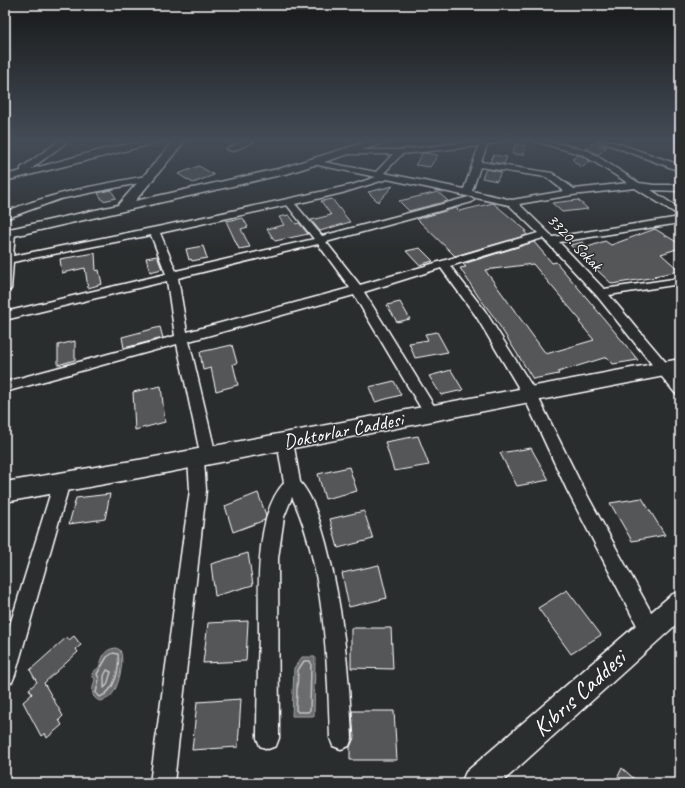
<svg xmlns="http://www.w3.org/2000/svg" width="685" height="788" viewBox="0 0 685 788" font-family="Caveat,sans-serif">
  <style>
    .water { fill: #6a6c6d; stroke: #a6a7a7 }
    .lines { fill: none; stroke-linecap: round; stroke-linejoin: round }
    .shore { stroke: #c3c4c5; stroke-width: 1.5 }
    .building { fill: #555758; stroke: #fff; fill-rule: evenodd }
    .street-casing { stroke: #fff; stroke-width: 3 }
    .secondary-casing { stroke: #fff; stroke-width: 3 }
    .street { fill: #2a2d2e; fill-rule: evenodd }
    .secondary { fill: #2a2d2e; fill-rule: evenodd }
    .labels { text-anchor: middle; stroke-width: 3; stroke-linejoin: round; paint-order: stroke }
    .far-street-label { font-size: 17px; fill: #fff; stroke: #2a2d2e }
    .street-label { font-size: 20px; fill: #fff; stroke: #2a2d2e }
    .near-street-label { font-size: 24px; fill: #fff; stroke: #2a2d2e }
  </style>
  <rect width="100%" height="100%" fill="#2a2d2e"/>
  <filter id="ink" filterUnits="userSpaceOnUse"><feTurbulence type="fractalNoise" baseFrequency=".025" numOctaves="2"/><feDisplacementMap in="SourceGraphic" scale="8" xChannelSelector="R" yChannelSelector="G"/><feConvolveMatrix kernelMatrix="1 2 1 2 8 2 1 2 1" color-interpolation-filters="sRGB"/></filter>
  <g filter="url(#ink)">
    <g class="water">
      <path d="M116,648L120,650C125,659 119,685 113,693C110,698 105,700 100,701C89,697 93,688 95,679L93,677L92,674C94,670 98,669 99,667C103,658 103,649 116,648Z"/>
      <polygon points="302,657 315,657 314,716 292,716 294,668"/>
    </g>
    <g class="lines">
      <g class="shore">
        <path d="M113,653L118,654C120,669 115,691 100,697L96,693L99,679L97,674L107,657Z"/>
        <polygon points="304,661 310,661 311,663 310,710 308,712 298,712 296,710 298,670"/>
        <polygon points="107,670 111,672 107,685 104,688 104,676"/>
      </g>
    </g>
    <g class="building">
      <polygon points="593,143 607,147 598,155 586,149"/>
      <polygon points="515,144 526,146 524,155 512,154"/>
      <polygon points="423,153 438,155 430,167 415,165"/>
      <polygon points="493,155 507,157 504,164 490,162"/>
      <polygon points="578,155 582,156 590,161 583,167 578,165 572,159"/>
      <polygon points="199,166 214,175 193,183 178,174"/>
      <polygon points="486,169 501,172 497,181 482,178"/>
      <polygon points="393,186 378,202 368,192"/>
      <polygon points="111,190 116,198 103,201 98,193"/>
      <polygon points="438,192 448,201 409,211 399,201"/>
      <polygon points="332,199 350,222 320,231 311,220 331,215 321,201"/>
      <polygon points="578,200 588,209 562,212 552,203"/>
      <polygon points="493,203 527,231 524,231 527,235 455,256 417,219 456,208 459,211"/>
      <polygon points="289,215 296,224 299,223 308,234 275,241 267,229 284,225 279,217"/>
      <polygon points="243,218 248,227 241,229 250,247 239,249 226,221"/>
      <polygon points="655,229 680,244 680,248 661,254 680,271 654,276 656,277 612,284 570,245 583,242 588,247 605,241 611,245"/>
      <path d="M534,242L552,263L556,262L586,297L638,360L613,364L607,357L558,372L559,374L533,379L494,317L478,296L460,268L466,267L463,264ZM533,264L581,321L579,322L594,340L546,354L485,270Z"/>
      <polygon points="203,246 207,258 192,261 191,259 189,260 186,249"/>
      <polygon points="420,248 433,261 419,265 406,251"/>
      <polygon points="95,253 96,271 99,270 102,284 88,288 85,268 62,273 60,259"/>
      <polygon points="157,256 162,269 150,272 146,258"/>
      <polygon points="400,302 410,319 397,322 387,305"/>
      <polygon points="160,327 163,338 124,348 122,337"/>
      <polygon points="437,332 448,352 415,358 409,343 428,340 425,334"/>
      <polygon points="75,341 75,360 58,365 58,345"/>
      <polygon points="232,345 237,363 233,364 238,385 216,391 211,368 203,370 200,352"/>
      <polygon points="451,370 463,390 441,395 429,376"/>
      <polygon points="394,381 401,395 375,402 369,387"/>
      <polygon points="161,386 165,422 135,430 133,392"/>
      <polygon points="418,436 429,465 394,471 385,442"/>
      <polygon points="531,448 549,480 517,486 500,453"/>
      <polygon points="349,467 357,491 325,499 318,474"/>
      <polygon points="258,493 266,515 265,520 233,532 225,506"/>
      <polygon points="110,494 105,519 69,524 76,498"/>
      <polygon points="642,498 665,535 632,541 610,503"/>
      <polygon points="364,511 373,539 338,548 330,519"/>
      <polygon points="248,553 253,585 215,596 211,564"/>
      <polygon points="379,565 387,598 349,607 342,573"/>
      <polygon points="567,590 601,635 571,654 538,608"/>
      <polygon points="248,621 246,661 203,663 208,623"/>
      <polygon points="351,628 391,628 393,669 351,668"/>
      <polygon points="74,636 81,645 76,649 78,652 44,683 63,716 59,720 62,725 47,738 45,733 41,736 23,702 32,694 29,689 37,682 30,670 67,637 69,640"/>
      <polygon points="241,699 238,747 192,750 197,702"/>
      <polygon points="352,711 394,711 397,760 350,760 350,747 354,738"/>
      <polygon points="622,768 639,783 615,783"/>
    </g>
    <g class="lines">
      <g class="street-casing">
        <g id="street">
          <path d="M59,141H68L31,169C74,158 120,141 164,141L5,181V175L21,171V168Z"/>
          <polygon points="244,141 255,141 233,151 226,149"/>
          <path d="M477,141H503L487,145L481,162L552,173L574,189L628,183L583,155L535,141H548L589,151L639,183L654,185H680V191L651,190L680,209V216L635,188L572,195L519,204L553,237L680,217V223L559,242L604,289L680,278V284L609,295L680,379V394L675,393L597,296L543,238L450,266L485,311L535,391L579,480L657,623L660,630L657,637L650,640L643,637L567,490L524,397L476,316L441,268L364,292L436,409L438,413L436,417L431,419L426,417L354,295L189,341L216,455L213,460L208,462L204,460L206,490L174,783H150L190,490L188,458L190,453L196,451L200,453L177,344L5,392V382L175,336L167,281L5,320V312L166,274L151,235L13,262L11,289L5,293V233L10,230L15,233L13,256L162,226L352,185L376,177L313,164L309,162L313,160L376,172L393,154H346L342,152L343,150H400ZM479,146L464,189L384,173L402,154ZM480,167L546,177L564,191L512,200L472,191ZM387,179L509,205L538,233L360,285L326,242L472,202L474,200L469,197L322,236L295,204L342,193ZM287,205L314,239L176,271L160,233ZM318,244L350,288L187,332L178,278Z"/>
          <polygon points="599,141 611,141 680,165 680,171"/>
          <path d="M146,176L149,177V181L60,199L5,219V212C50,193 98,185 146,176Z"/>
          <path d="M285,435L290,436L293,441L300,482C314,498 320,522 326,543C343,607 349,672 352,738L349,746L341,749L333,746L330,738C328,664 324,564 292,497L284,517L278,558L279,738L276,746L268,749L260,746L257,738C257,703 258,669 259,634C259,592 254,515 284,483L277,441L280,436Z"/>
          <polygon points="62,475 68,477 70,482 15,675 12,682 5,685 5,641 54,482 56,477"/>
        </g>
      </g>
      <g class="secondary-casing">
        <g id="secondary">
          <polygon points="174,141 185,141 135,201 282,168 369,141 385,141 384,143 289,173 5,238 5,230 118,205"/>
          <polygon points="680,359 680,373 144,477 5,502 5,482 144,459"/>
          <polygon points="680,591 680,621 501,783 461,783 466,772 671,595"/>
        </g>
      </g>
      <use href="#street" class="street"/>
      <use href="#secondary" class="secondary"/>
    </g>
  </g>
  <linearGradient id="sky" x2="0" y2="1"><stop stop-color="#171919"/><stop offset="0.56" stop-color="#444c57"/><stop offset="1" stop-color="#444c57" stop-opacity="0"/></linearGradient>
  <rect width="685" height="251" fill="url(#sky)"/>
  <g class="labels">
    <g class="far-street-label">
      <text transform="translate(575 242) rotate(46)" y="6">3320. Sokak</text>
    </g>
    <g class="street-label">
      <text transform="translate(343 430) rotate(-11)" y="7">Doktorlar Caddesi</text>
    </g>
    <g class="near-street-label">
      <text transform="translate(579 693) rotate(-42)" y="8">Kıbrıs Caddesi</text>
    </g>
  </g>
  <rect width="685" height="788" fill="none" stroke="#2a2d2e" stroke-width="20"/>
  <rect x="10" y="10" width="665" height="768" fill="none" stroke="#fff" stroke-width="1.5" filter="url(#ink)"/>
</svg>
